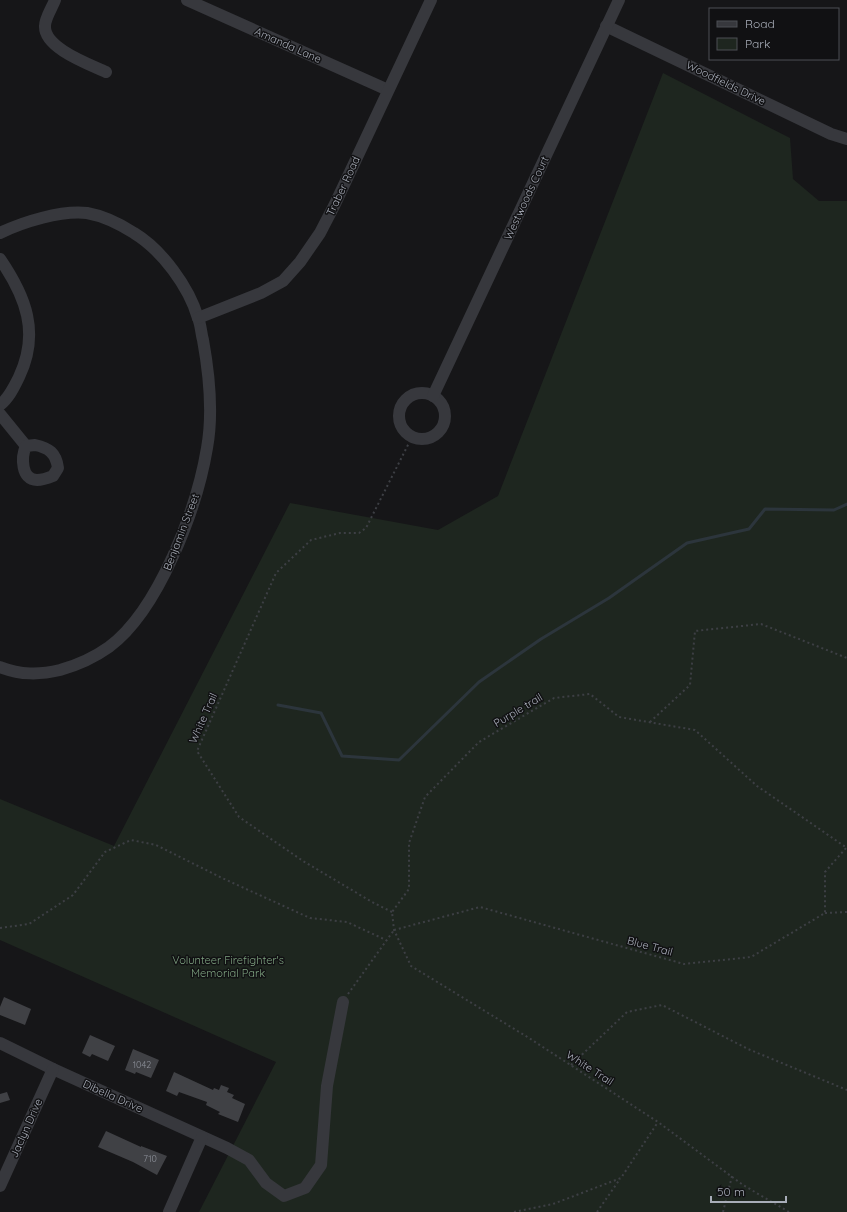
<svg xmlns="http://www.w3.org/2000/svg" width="847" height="1212" viewBox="0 0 847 1212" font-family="Quicksand,sans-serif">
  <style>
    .green { fill: #1e261f }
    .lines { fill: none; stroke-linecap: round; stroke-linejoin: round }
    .stream { stroke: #2c353c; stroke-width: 3 }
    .building { fill: #404145 }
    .path { stroke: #3d3f44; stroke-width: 2; stroke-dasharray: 2 3; stroke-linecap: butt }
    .minor { stroke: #37383d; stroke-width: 12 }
    .labels { text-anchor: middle; stroke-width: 3; stroke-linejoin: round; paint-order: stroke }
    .number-label { font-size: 9px; fill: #8e929b }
    .street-label { font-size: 11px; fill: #a8adb8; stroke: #111113 }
    .park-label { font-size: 11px; fill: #7fa381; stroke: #111113 }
  </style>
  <rect width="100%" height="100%" fill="#161618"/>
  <polygon class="green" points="663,73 790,138 793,179 819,201 847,201 847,1212 199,1212 276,1062 0,940 0,799 114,846 290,503 438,530 498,496"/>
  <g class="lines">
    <polyline class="stream" points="278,705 321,713 342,756 399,760 479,682 541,639 609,598 687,543 749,529 765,509 834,510 847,504"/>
  </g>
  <g class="building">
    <polygon points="4,997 31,1009 25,1025 0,1015 0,1007"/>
    <polygon points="90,1035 115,1046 108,1061 92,1054 90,1057 82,1053"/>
    <polygon points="133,1049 159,1060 151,1078 136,1072 135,1074 125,1070"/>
    <polygon points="174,1072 213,1090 214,1088 219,1090 221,1085 229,1088 227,1092 234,1095 232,1098 245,1104 238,1122 218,1114 220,1112 206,1105 207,1102 179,1092 177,1096 166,1091"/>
    <polygon points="7,1092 10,1100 0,1103 0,1094"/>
    <polygon points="106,1131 141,1147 141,1146 167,1156 157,1175 133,1162 98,1147"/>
  </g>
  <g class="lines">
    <g class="path">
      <polyline points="650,722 690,685 695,631 761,624 847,658"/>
      <polyline points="392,912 372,902 303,861 239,817 197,751 276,573 311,540 340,533 359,533 366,528 412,437"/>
      <polyline points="825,913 847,912"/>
      <polyline points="0,928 29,924 73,895 105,852 131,840 156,845 222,878 310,918 347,922 386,940"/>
      <polyline points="394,930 480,907 684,964 751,957 825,913 825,872 847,847"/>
      <polyline points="348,994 394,930"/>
      <polyline points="571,1065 627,1012 662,1005 748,1049 847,1090"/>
      <polyline points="514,1212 553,1204 621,1178 658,1122"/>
      <polyline points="597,1212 620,1179"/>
      <polyline points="723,1212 732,1176"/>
      <polyline points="789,1212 743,1185 658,1122 529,1038 411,966 394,930 392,912 409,889 409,843 425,797 479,742 554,698 590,694 619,717 695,730 757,786 847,848"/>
    </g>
    <g class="minor">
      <path d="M55,0C52,8 45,18 45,26C44,48 89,64 106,72"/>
      <polyline points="187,0 388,90"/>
      <polyline points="606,26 831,134 847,139"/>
      <path d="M0,233C23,222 61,210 87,213C104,216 120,224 134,233C162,250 189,287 198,318C201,325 201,333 203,340C209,373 213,415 207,448C197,508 159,610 109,647C95,657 78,665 60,670C39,675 21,675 0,667"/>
      <path d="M0,259C26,297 40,333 19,377C14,387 9,398 0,405"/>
      <polyline points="198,318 261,293 283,281 300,262 320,233 335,204 431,0"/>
      <circle cx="422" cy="416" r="23"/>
      <polyline points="433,396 619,0"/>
      <polyline points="0,414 26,446"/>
      <path d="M35,445C49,448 56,453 58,468L53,476C48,478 43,480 37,480C21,480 21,457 26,446Z"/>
      <polyline points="0,1043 53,1069 227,1148 249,1160 266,1183 284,1196 305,1188 321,1165 327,1086 343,1002"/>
      <polyline points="0,1186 53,1069"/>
      <polyline points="169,1212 202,1137"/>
    </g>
  </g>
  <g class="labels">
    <g class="number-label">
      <text x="142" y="1068">1042</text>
      <text x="150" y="1162">710</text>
    </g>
    <g class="street-label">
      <text transform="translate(288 45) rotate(24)" y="4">Amanda Lane</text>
      <text transform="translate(726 83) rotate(26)" y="4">Woodfields Drive</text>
      <text transform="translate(343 186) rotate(-65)" y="4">Traber Road</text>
      <text transform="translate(526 198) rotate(-65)" y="4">Westwoods Court</text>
      <text transform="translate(181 532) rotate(-69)" y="4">Benjamin Street</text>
      <text transform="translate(518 710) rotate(-31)" y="4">Purple trail</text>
      <text transform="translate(203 718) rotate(-66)" y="4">White Trail</text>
      <text transform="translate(650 946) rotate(15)" y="4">Blue Trail</text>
      <text transform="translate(590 1068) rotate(33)" y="4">White Trail</text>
      <text transform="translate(113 1096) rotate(24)" y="4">Dibella Drive</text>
      <text transform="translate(26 1128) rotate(-66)" y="4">Jaclyn Drive</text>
    </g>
    <g class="park-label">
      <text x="228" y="964">Volunteer Firefighter's<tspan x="228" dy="13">Memorial Park</tspan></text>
    </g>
  </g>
  <rect x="709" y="8" width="130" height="52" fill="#111113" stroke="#4d4f55"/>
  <rect x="717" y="21" width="20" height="6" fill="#37383d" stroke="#4d4f55"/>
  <text x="745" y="28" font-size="12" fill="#a8adb8">Road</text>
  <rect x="717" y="38" width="20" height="12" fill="#1e261f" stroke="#4d4f55"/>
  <text x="745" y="48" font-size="12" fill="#a8adb8">Park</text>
  <path d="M711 1196v6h75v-6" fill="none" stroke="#a8adb8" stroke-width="2"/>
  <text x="717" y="1196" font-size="12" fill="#a8adb8" stroke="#111113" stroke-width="3" paint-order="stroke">50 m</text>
</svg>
